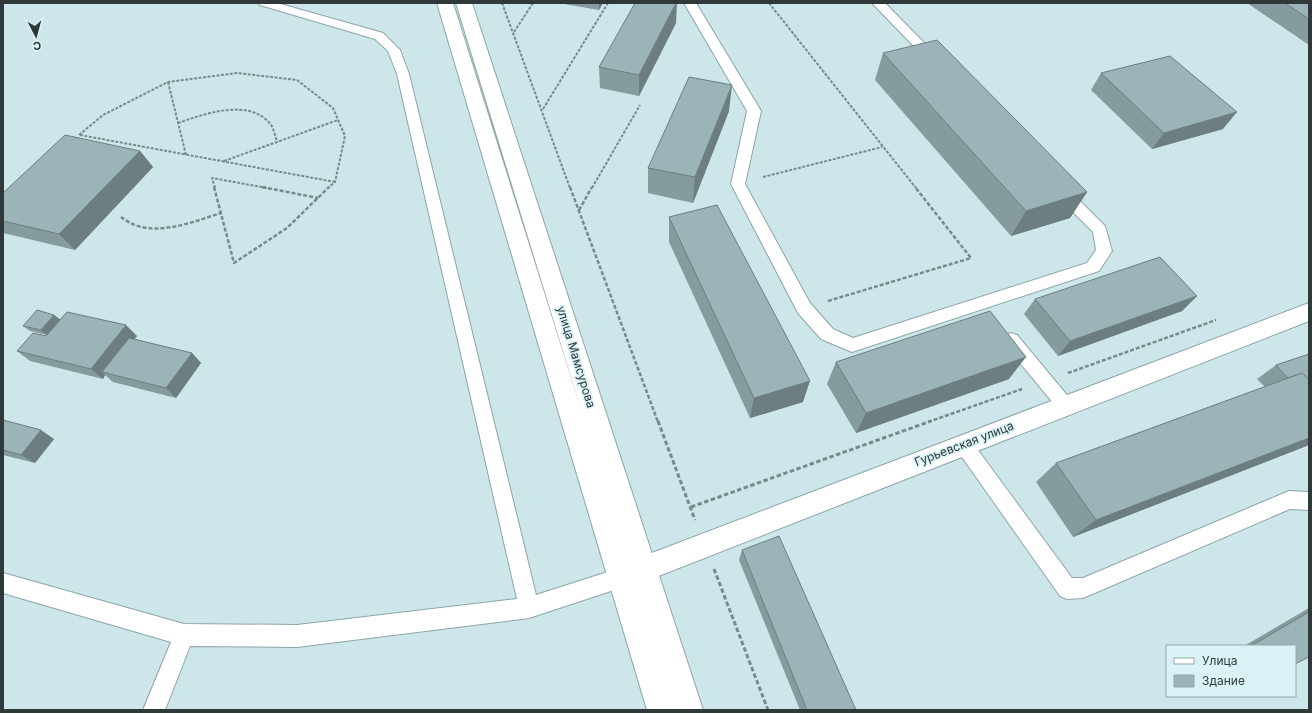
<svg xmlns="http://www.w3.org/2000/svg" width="1312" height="713" viewBox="0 0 1312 713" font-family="Inter,sans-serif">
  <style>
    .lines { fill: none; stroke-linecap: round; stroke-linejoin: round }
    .service-casing { stroke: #8da5a9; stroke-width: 2 }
    .minor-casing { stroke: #8da5a9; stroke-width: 2 }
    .primary-casing { stroke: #8da5a9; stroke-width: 2 }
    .path-far2 { stroke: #798a8c; stroke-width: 2; stroke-dasharray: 3 1.5; stroke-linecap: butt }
    .path-far1 { stroke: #798a8c; stroke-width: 2.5; stroke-dasharray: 4 2; stroke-linecap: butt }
    .path { stroke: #798a8c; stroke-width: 3; stroke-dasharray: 4.5 2.5; stroke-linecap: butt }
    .service { fill: #fff; fill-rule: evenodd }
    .minor { fill: #fff; fill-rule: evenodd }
    .primary { fill: #fff; fill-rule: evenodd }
    .wall { fill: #859b9d }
    .shaded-wall { fill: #6c7e80 }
    .building { fill: #9bb4b7; stroke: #6c7e80 }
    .labels { text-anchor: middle; stroke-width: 3.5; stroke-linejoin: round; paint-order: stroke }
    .street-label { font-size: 12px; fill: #2f393a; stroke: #daf3f7 }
  </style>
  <rect width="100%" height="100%" fill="#cde6ea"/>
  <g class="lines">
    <g class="service-casing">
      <g id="service">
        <polygon points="258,3 277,3 383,33 400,50 409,74 536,595 620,568 627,571 630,578 627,585 620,588 529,618 297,647 190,646 165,710 143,710 171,642 3,593 3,573 184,624 297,625 517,599 397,74 388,51 375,39 260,5"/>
        <polygon points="684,3 696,3 761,111 745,184 810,303 833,329 853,338 1087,263 1096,250 1093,232 1056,195 1054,191 1056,187 1061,186 1066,187 1105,226 1112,251 1099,271 852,352 821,339 798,313 731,184 747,111"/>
        <polygon points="872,3 885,3 938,57 940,60 938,63 930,63"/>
        <polygon points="1011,333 1017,335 1071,400 1074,405 1071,410 1065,413 1059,410 1005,345 1003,340 1005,335"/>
        <polygon points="963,436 969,438 1072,578 1083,578 1289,491 1309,492 1309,510 1290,509 1083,598 1067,599 1060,596 957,450 954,444 957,438"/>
      </g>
    </g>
    <g class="minor-casing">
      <polygon id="minor" points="1309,303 1309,321 628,588 619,584 615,575 619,566 628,562"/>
    </g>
    <g class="primary-casing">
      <polygon id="primary" points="437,3 453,3 583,416 456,3 472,3 703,710 647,710"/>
    </g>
    <g class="path-far2">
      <polyline points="502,3 570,188"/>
      <polyline points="769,3 916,188"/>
      <polyline points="514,32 533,3"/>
      <polyline points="168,82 186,155"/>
      <polyline points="543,109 608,3"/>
      <path d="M178,123C204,114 250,97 271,125C274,129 275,136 277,142"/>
      <polyline points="79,135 103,115 168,82 237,73 297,80 333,108 345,136 335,182 328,188"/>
      <polyline points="80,135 335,182"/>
      <polyline points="224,161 338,120"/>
      <polyline points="763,177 882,147"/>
      <polyline points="215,188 212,178 267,188"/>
      <polyline points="592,188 640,105"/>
    </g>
    <g class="path-far1">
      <polyline points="214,187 234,263 287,228 329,187"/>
      <polyline points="262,187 318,198"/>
      <polyline points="570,187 658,422"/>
      <polyline points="579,210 592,187"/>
      <path d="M121,217C125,220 130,223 135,225C161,235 196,221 221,213"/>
      <polyline points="828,301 971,258 915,187"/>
      <polyline points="1068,373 1216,320"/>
      <polyline points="928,422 1022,389"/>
    </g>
    <g class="path">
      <polyline points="658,421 695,520"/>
      <polyline points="691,507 931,421"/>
      <polyline points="714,569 768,710"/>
    </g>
    <use href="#service" class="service"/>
    <use href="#minor" class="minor"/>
    <use href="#primary" class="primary"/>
  </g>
  <g class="wall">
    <polygon points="564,3 603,3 599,10 564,4"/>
    <polygon points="1247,3 1309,3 1309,45"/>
    <polygon points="676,23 639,96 600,88 599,67"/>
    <polygon points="883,53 1087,192 1070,218 1011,236 875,80"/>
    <polygon points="1101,73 1223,129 1152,149 1091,90"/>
    <polygon points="729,111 693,203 648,193 648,168"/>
    <polygon points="140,151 153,167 75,250 3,233 3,193"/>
    <polygon points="669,217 803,402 750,418 669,242"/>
    <polygon points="1197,296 1182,311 1058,356 1024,314 1035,299"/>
    <polygon points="54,315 60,320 137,336 134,339 192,353 201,363 176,398 113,382 105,375 103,379 30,361 17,351 46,336 47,335 30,331 23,326"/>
    <polygon points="1309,354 1309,445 1073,537 1036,482 1056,463 1265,387 1257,379 1276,365"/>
    <polygon points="836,362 1009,379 856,433 827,384"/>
    <polygon points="3,420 54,439 35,463 3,455"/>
    <polygon points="742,550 856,710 800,710 739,560"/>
    <polygon points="1309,608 1309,657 1295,646 1244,646"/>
  </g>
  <g class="shaded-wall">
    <polygon points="599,3 603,3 599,10"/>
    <polygon points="676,3 677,3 676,23 639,96 639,75"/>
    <polygon points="732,85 729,111 693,203 695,177"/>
    <polygon points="1237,112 1223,129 1152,149 1164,133"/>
    <polygon points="140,151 153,167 75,250 59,234"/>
    <polygon points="1087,192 1070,218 1011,236 1026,211"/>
    <polygon points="1197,296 1182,311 1058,356 1070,341"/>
    <polygon points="54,315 61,320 47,335 41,330"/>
    <polygon points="126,325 137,336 107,374 102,372 105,375 103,379 91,369"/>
    <polygon points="192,353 201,363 176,398 166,388"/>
    <polygon points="1026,357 1009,379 856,433 866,413"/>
    <polygon points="810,381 803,402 750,418 754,398"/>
    <polygon points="41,430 54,439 35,463 21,455"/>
    <polygon points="1309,438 1309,445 1073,537 1096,520"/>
  </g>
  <g class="building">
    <polygon points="635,3 676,3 639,75 599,67"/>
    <polygon points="1285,3 1309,3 1309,19"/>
    <polygon points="937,40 1087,192 1026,211 883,53"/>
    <polygon points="1170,56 1237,112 1164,133 1101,73"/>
    <polygon points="689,77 732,85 695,177 648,168"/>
    <polygon points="65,135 140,151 59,234 3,221 3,193"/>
    <polygon points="717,205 810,381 754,398 669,217"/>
    <polygon points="1160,257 1197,296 1070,341 1035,299"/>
    <polygon points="37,310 54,315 41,330 23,326"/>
    <polygon points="990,311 1026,357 866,413 836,362"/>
    <polygon points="67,312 126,325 91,369 17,351 33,333 46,336"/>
    <polygon points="129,338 192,353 166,388 102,372"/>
    <polygon points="1309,354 1309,380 1302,373 1288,378 1276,365"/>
    <polygon points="1302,373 1309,380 1309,438 1096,520 1056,463"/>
    <polygon points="3,420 41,430 21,455 3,450"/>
    <polygon points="779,536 856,710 807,710 742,550"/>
    <polygon points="1309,612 1309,657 1295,664 1295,646 1251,646"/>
  </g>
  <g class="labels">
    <g class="street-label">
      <text transform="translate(576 357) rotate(73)" y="4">улица Мамсурова</text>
      <text transform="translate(964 444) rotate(-21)" y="4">Гурьевская улица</text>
    </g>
  </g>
  <rect width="1312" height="713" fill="none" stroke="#2f393a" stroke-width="8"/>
  <rect x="1166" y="645" width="130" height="52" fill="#daf3f7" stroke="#96a9ab"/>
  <rect x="1174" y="658" width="20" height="6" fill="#ffffff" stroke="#96a9ab"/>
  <text x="1202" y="665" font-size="12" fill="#2f393a">Улица</text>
  <rect x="1174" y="675" width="20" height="12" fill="#9bb4b7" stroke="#96a9ab"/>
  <text x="1202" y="685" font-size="12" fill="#2f393a">Здание</text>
  <g transform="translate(36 36) rotate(174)" stroke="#daf3f7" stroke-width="3" paint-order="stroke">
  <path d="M0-3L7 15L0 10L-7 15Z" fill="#2f393a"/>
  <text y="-6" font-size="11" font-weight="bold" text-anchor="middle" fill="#2f393a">С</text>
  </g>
</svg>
